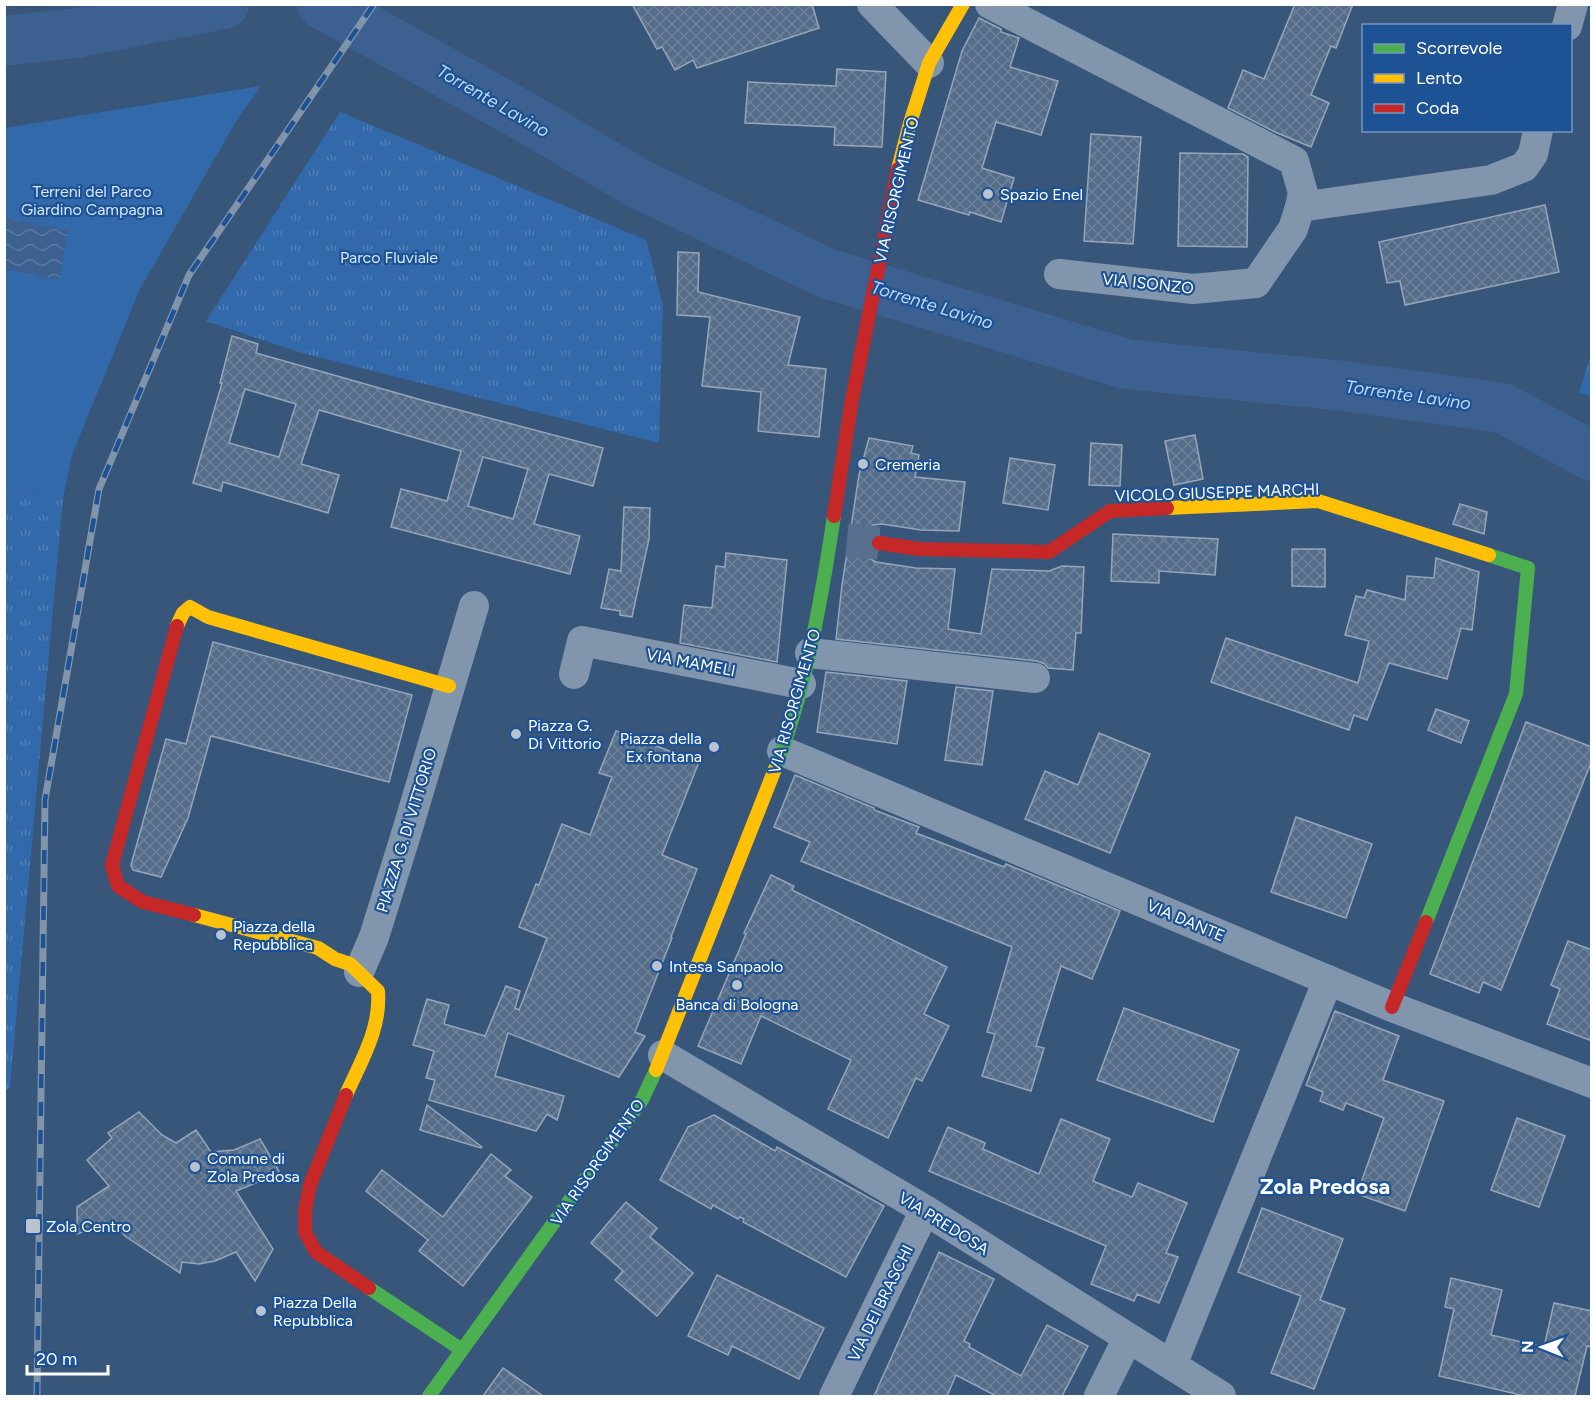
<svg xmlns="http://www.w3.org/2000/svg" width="1596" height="1401" viewBox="0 0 1596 1401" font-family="Figtree,sans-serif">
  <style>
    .green { fill: #3269ab }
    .park { fill: url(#park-tufts) }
    .water { fill: url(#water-waves) }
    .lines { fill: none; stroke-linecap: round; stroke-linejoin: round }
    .river { stroke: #3c6190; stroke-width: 50 }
    .building { fill: url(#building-cross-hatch); stroke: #96a6ba; stroke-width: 1.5; fill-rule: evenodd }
    .secondary-tunnel { stroke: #566f8e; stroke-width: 33; stroke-dasharray: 33 16; stroke-linecap: butt }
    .street { stroke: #8196ad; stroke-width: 30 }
    .fast { stroke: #4caf50; stroke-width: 14 }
    .slow { stroke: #ffc107; stroke-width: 14 }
    .jam { stroke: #c62828; stroke-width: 14 }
    .rail-casing { stroke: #8094ab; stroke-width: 7 }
    .rail { stroke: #1d5295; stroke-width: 4.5; stroke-dasharray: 14; stroke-linecap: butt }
    .poi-dot { fill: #b9c4d0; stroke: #1d5295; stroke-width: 2 }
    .labels { text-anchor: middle; stroke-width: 4.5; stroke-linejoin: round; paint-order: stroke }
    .street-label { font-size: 16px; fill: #fff; stroke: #1d5295 }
    .park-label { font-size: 16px; fill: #d6e7fb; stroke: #1d5295 }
    .poi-label { font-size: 16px; fill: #fff; stroke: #1d5295; text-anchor: start }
    .water-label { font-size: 18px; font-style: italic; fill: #bcd7f6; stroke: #1d5295 }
    .district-label { font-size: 22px; font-weight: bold; fill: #fff; stroke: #1d5295 }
  </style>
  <defs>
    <pattern id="park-tufts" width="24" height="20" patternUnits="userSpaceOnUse" patternTransform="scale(1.5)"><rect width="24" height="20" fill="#3269ab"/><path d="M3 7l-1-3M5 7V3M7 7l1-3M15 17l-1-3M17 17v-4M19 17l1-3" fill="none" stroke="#5180b8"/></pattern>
    <pattern id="water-waves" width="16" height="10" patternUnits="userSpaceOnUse" patternTransform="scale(1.5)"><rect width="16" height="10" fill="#3c6190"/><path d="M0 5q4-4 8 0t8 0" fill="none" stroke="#5979a1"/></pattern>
    <pattern id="building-cross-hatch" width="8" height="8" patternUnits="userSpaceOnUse" patternTransform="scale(1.5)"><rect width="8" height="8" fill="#556d89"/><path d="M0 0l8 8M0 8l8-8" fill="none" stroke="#6e839b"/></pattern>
  </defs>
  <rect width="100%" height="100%" fill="#38567a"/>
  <polygon class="green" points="261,86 238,118 139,291 72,455 63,498 5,490 5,128"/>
  <g class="park">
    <polygon points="340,112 646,240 663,305 659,443 302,353 206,321"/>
    <polygon points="1591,354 1592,396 1591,396 1579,393"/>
    <polygon points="5,490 63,498 10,1087 5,1091"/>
  </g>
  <polygon class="water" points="5,218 68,230 59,280 5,269"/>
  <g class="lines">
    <g class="river">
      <polyline points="322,4 527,118 639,184 826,273 1126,364 1343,386 1503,408 1592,456"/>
      <polyline points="4,41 77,33 224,4"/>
    </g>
  </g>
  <g class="building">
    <polygon points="632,4 812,4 819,28 697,68 693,60 675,70 662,47 657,49"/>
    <polygon points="1295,4 1353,4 1336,48 1331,46 1311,95 1329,103 1311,147 1275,132 1228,108 1243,70 1264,79"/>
    <polygon points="979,18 1001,29 1001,32 1019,38 1010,67 1058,81 1041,135 996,122 982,168 1014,178 1001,222 970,212 969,215 918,200 962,51"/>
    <polygon points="837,69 886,72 882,147 834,145 835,127 745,123 748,82 836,86"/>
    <polygon points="1091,134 1141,137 1133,244 1084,241"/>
    <polygon points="1180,153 1243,154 1248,157 1247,247 1178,246"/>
    <polygon points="1545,205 1559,272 1405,305 1400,281 1387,283 1379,242"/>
    <polygon points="678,252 699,253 698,292 800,317 788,365 826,369 819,437 758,431 761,392 702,386 710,317 677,315"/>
    <path d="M232,336L258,344L256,353L425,401L603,448L593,486L549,474L534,524L580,536L570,574L391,527L401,489L447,501L461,451L319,410L301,464L339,475L328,513L223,482L221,491L193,483L222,383H220ZM245,389L296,404L279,457L229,443ZM483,457L528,469L513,519L468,506Z"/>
    <polygon points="1195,435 1203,479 1174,485 1165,441"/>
    <polygon points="869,438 913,446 911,453 919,455 915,477 965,482 959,531 921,530 882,524 873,525 865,531 861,540 861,549 867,557 876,562 916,568 955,569 948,629 981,634 992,569 1049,571 1062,566 1084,567 1081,633 1076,633 1073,670 1048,668 1045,664 1037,661 836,639 842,585 859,475"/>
    <polygon points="1091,443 1122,445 1120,486 1089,485"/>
    <polygon points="1010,458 1055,465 1048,510 1003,503"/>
    <polygon points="1460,504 1487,512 1484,534 1453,524"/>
    <polygon points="624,507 650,508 649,539 632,617 620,615 620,611 601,608 609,569 621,571"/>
    <polygon points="1113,534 1218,539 1215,575 1159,571 1159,583 1111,581"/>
    <polygon points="1292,549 1325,549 1325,587 1292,586"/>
    <polygon points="726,553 787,560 777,662 680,643 684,605 712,608 716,566 725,567"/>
    <polygon points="1436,558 1479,572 1472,630 1461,628 1447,679 1389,663 1367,720 1354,715 1349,730 1211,682 1226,638 1358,683 1369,641 1345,635 1356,596 1364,598 1367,590 1405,600 1407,576 1434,578"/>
    <polygon points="213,642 412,695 389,782 211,736 188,818 161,877 133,870 131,865 166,739 186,744"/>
    <polygon points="826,672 907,681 897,744 817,732"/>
    <polygon points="956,687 993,691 982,765 945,760"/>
    <polygon points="1436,709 1469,721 1461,743 1428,730"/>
    <polygon points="1526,722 1592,747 1592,760 1501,990 1483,982 1479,993 1430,974"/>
    <polygon points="616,731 699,762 662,855 697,869 671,937 672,938 635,1032 645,1036 619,1077 508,1033 495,1076 564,1096 557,1120 547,1114 536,1131 429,1100 435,1080 426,1078 434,1051 413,1045 427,999 449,1005 444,1024 485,1036 506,986 520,991 515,1008 519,1010 547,938 519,927 536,884 539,885 562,824 590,835 612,777 599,773"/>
    <polygon points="1099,733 1150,754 1110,853 1025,819 1045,771 1078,785"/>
    <polygon points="795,775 874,808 874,810 919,827 916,833 1004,867 1006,864 1120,911 1092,979 1061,966 1036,1046 1044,1048 1031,1091 982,1076 995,1034 987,1032 1012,947 801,861 810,842 774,827"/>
    <polygon points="1296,817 1372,844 1346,918 1271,892"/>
    <polygon points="771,875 794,886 792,890 947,967 924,1014 949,1026 922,1081 916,1078 888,1138 828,1109 851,1060 761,1016 741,1064 698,1046 746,934 744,933"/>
    <polygon points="1568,941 1592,950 1592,1041 1547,1024 1560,989 1551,985"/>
    <polygon points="1124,1008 1239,1050 1213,1122 1097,1080"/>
    <polygon points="1335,1011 1399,1036 1383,1080 1444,1101 1405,1211 1357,1194 1384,1118 1346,1103 1343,1110 1320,1101 1323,1092 1306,1085"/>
    <polygon points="427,1105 482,1147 481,1148 420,1130"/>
    <polygon points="139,1112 162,1135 176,1143 196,1130 211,1152 234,1150 260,1139 280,1173 236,1191 273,1249 255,1281 236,1252 215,1261 199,1264 182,1262 180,1273 125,1236 114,1222 97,1232 94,1228 77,1234 77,1207 109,1186 87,1160 112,1138 108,1133"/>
    <polygon points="714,1115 775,1151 777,1147 884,1206 846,1277 743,1222 744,1219 740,1217 738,1219 713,1205 711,1209 660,1180 688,1127"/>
    <polygon points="1517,1118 1565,1136 1539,1207 1491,1190"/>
    <polygon points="1061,1119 1110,1139 1093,1181 1132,1197 1138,1183 1187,1203 1166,1253 1178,1257 1159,1303 1137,1294 1134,1301 1091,1284 1106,1246 929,1171 948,1127 985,1143 983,1149 1039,1174"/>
    <polygon points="491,1154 511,1170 505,1176 532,1197 463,1286 419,1251 428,1240 366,1191 382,1170 443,1217"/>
    <polygon points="626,1202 657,1228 650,1237 693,1273 657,1316 615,1280 623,1271 591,1243"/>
    <polygon points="1262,1208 1343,1239 1320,1300 1345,1309 1314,1389 1271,1373 1301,1296 1238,1272"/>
    <polygon points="939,1252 994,1279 964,1341 970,1344 969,1347 1021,1376 1047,1325 1088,1346 1062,1396 996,1396 956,1375 947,1396 874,1396"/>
    <polygon points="717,1275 824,1328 799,1379 732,1346 728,1355 688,1336"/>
    <polygon points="1451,1278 1502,1290 1491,1335 1544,1347 1554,1303 1592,1311 1592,1347 1587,1346 1575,1396 1525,1396 1439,1376 1454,1309 1445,1307"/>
    <polygon points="503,1368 543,1396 483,1396"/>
  </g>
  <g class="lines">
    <polyline class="secondary-tunnel" points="847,540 879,543"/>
    <g class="street">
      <polyline points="872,4 929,63"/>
      <polyline points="990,4 1294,161 1303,193 1300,207 1293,229 1256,283 1193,289 1059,274"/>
      <polyline points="1567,26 1573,4"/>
      <polyline points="1300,207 1491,180 1524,167 1533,154 1538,130"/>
      <polyline points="810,653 1035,678"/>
      <polyline points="574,674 582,641 801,684"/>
      <polyline points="782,751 1392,1007 1592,1083"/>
      <polyline points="359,972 374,937 407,831 474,606"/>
      <polyline points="663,1055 925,1210 1221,1396"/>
      <polyline points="1172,1365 1328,980"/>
      <polyline points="834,1396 925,1210"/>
      <polyline points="1099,1396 1128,1338"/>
    </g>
    <g class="fast">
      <path d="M775,769C806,689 821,602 834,516"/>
      <polyline points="1426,922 1516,694 1528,568 1489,555"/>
      <polyline points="369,1288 462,1350"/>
      <polyline points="429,1396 642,1100 656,1070"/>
    </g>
    <g class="slow">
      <polyline points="898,169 910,123 929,63 963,4"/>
      <polyline points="1167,508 1318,501 1489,555"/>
      <polyline points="177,626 183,613 190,607 208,617 449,686"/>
      <path d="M194,915L318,948L335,959L350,964L378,991C381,1029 361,1061 346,1095"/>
      <polyline points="656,1070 775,769"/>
    </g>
    <g class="jam">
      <polyline points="834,516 851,405 898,169"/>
      <polyline points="879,543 919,549 1049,552 1110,511 1167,508"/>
      <polyline points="177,626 112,865 118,886 143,902 194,915"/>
      <polyline points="1392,1007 1426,922"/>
      <polyline points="346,1095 310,1185 305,1211 305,1232 316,1252 369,1288"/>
    </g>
    <g class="rail-casing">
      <polyline id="rail" points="37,1396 45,800 99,489 189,275 374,4"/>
    </g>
    <use href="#rail" class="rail"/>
  </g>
  <g class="poi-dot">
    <circle cx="988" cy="194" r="6"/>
    <circle cx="863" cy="464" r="6"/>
    <circle cx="516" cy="734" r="6"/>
    <circle cx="714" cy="747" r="6"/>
    <circle cx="221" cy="935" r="6"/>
    <circle cx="657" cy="966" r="6"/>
    <circle cx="737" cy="985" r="6"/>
    <circle cx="195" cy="1167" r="6"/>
    <rect x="25" y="1218" width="16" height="16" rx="3"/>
    <circle cx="261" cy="1311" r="6"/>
  </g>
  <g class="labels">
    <g class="street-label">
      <text transform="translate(896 190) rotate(-77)" y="6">VIA RISORGIMENTO</text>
      <text transform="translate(1148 283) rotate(6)" y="6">VIA ISONZO</text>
      <text transform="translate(1217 492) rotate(-2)" y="6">VICOLO GIUSEPPE MARCHI</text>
      <text transform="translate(691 662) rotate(11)" y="6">VIA MAMELI</text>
      <text transform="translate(794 701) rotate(-74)" y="6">VIA RISORGIMENTO</text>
      <text transform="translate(406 830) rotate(-73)" y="6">PIAZZA G. DI VITTORIO</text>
      <text transform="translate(1186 920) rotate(23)" y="6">VIA DANTE</text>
      <text transform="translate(597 1162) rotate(-55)" y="6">VIA RISORGIMENTO</text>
      <text transform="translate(944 1223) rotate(32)" y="6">VIA PREDOSA</text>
      <text transform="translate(880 1303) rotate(-64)" y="6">VIA DEI BRASCHI</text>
    </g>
    <g class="park-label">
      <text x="92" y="197">Terreni del Parco<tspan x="92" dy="18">Giardino Campagna</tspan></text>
      <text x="389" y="263">Parco Fluviale</text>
    </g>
    <g class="poi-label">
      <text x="1000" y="200">Spazio Enel</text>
      <text x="875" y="470">Cremeria</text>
      <text x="528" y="731">Piazza G.<tspan x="528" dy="18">Di Vittorio</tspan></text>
      <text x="702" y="744" text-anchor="end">Piazza della<tspan x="702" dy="18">Ex fontana</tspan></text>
      <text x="233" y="932">Piazza della<tspan x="233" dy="18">Repubblica</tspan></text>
      <text x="669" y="972">Intesa Sanpaolo</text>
      <text x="737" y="1010" text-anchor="middle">Banca di Bologna</text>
      <text x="207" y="1164">Comune di<tspan x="207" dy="18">Zola Predosa</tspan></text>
      <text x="46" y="1232">Zola Centro</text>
      <text x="273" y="1308">Piazza Della<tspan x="273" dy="18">Repubblica</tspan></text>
    </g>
    <g class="water-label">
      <text transform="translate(493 101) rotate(30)" y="6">Torrente Lavino</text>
      <text transform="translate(932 305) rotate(17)" y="6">Torrente Lavino</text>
      <text transform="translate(1408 395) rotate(8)" y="6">Torrente Lavino</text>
    </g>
    <g class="district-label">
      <text x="1325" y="1194">Zola Predosa</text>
    </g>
  </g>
  <rect width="1596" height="1401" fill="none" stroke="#ffffff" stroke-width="12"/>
  <rect x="1362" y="24" width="210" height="108" fill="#1d5295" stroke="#7797bf" stroke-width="1.5"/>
  <rect x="1374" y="44" width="30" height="9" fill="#4caf50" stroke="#7797bf" stroke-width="1.5"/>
  <text x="1416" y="54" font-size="18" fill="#ffffff">Scorrevole</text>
  <rect x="1374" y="74" width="30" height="9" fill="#ffc107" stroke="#7797bf" stroke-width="1.5"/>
  <text x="1416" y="84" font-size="18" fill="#ffffff">Lento</text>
  <rect x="1374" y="104" width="30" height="9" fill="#c62828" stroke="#7797bf" stroke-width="1.5"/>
  <text x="1416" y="114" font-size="18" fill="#ffffff">Coda</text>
  <g transform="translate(1542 1347) rotate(271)" stroke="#1d5295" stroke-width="4.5" paint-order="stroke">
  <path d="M0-4.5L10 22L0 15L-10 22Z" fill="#ffffff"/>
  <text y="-9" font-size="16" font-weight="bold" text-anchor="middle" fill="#ffffff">N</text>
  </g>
  <path d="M27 1365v9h81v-9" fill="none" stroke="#ffffff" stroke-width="3"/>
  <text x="36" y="1365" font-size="18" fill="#ffffff" stroke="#1d5295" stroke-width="4.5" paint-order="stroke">20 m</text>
</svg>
